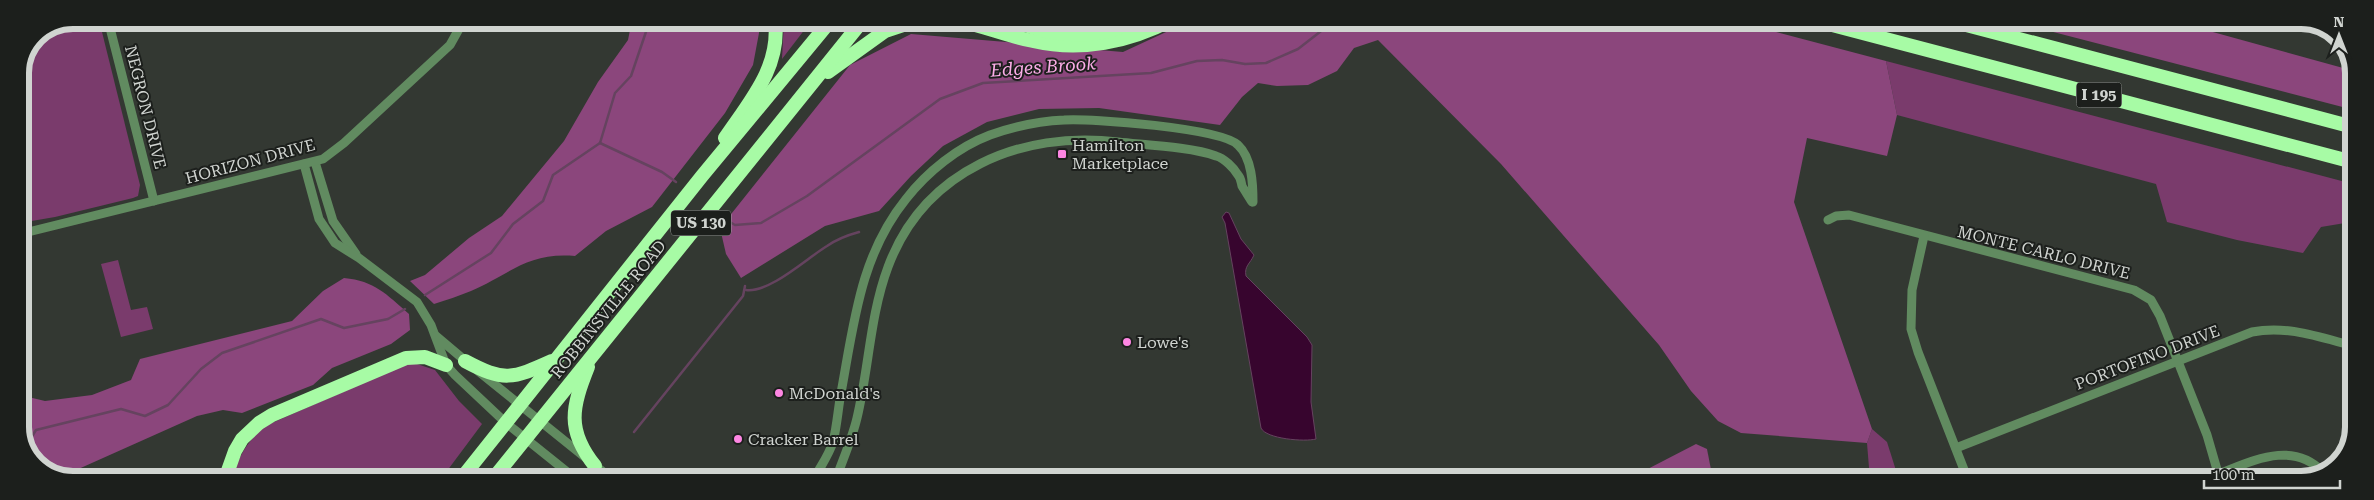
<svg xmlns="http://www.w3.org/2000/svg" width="2374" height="500" viewBox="0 0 2374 500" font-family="'Roboto Serif',serif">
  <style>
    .green { fill: #7a3b6c }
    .forest { fill: #8b467c }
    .water { fill: #37052e; stroke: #65435f }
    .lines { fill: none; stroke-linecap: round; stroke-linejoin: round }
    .stream { stroke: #65435f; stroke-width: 2.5 }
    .minor { stroke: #618b60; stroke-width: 9 }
    .highway { stroke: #a7fba5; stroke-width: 14 }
    .poi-dot { fill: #fd86e2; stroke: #1c1f1c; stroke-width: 2 }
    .labels { text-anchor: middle; stroke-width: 4; stroke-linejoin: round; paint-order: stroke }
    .shield { fill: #1c1f1c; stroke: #9a9e9a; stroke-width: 1 }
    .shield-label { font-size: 15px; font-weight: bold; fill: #d0d4d0 }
    .street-label { font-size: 16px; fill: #d0d4d0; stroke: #1c1f1c }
    .poi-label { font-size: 16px; fill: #d0d4d0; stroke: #1c1f1c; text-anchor: start }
    .water-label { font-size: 18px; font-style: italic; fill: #fcade8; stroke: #1c1f1c }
    .rim { fill: none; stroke: #d0d4d0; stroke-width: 6 }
  </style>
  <rect width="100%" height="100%" fill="#333832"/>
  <g class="green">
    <polygon points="73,20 99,20 140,185 138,196 133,198 55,217 20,223 20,73 36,35"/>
    <polygon points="784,20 812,20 782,59"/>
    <polygon points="874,20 895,20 866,31"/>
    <polygon points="1886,61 2353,184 2353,225 2345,223 2321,227 2303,253 2237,240 2167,222 2156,184 1897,115"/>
    <polygon points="118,260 131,310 147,307 153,329 121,337 101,264"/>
    <path d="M411,362L435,370L459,401L482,424L441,479H231C239,457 246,442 265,426Z"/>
    <polygon points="1872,429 1887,442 1899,480 1870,480 1867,443"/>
  </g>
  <g class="forest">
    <path d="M632,20H759V33L753,65L725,113L652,207L606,231L575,256C528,252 510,274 471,291C459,296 446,300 434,304L410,281L425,275L469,238L502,216L564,141L598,82L628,40Z"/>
    <polygon points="1192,20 1735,21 1886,61 1897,115 1887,156 1807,138 1794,202 1872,429 1867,443 1741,433 1718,421 1691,391 1659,345 1501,164 1378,40 1354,48 1337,71 1308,85 1277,86 1258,83 1242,97 1220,125 1099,108 1039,109 987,122 943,146 911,176 879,211 825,226 741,278 726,254 720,228 850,65 911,34 1123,52"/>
    <polygon points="2011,21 2173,21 2354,71 2354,110"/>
    <path d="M344,278C375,281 386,294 409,314L410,330L391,344L332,368L313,385L242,413L223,410L197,416L65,475L63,479L33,462L20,434V395L45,401L92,395L131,380L140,359L292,321L323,291Z"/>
    <polygon points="1696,444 1707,449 1713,480 1633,480 1636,475"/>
    <polygon points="1424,468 1453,480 1360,480"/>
  </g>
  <path class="water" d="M1226,212L1229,213L1241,239L1254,255C1250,264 1244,266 1246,276L1307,337L1312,345L1311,402L1316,439C1305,442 1266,439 1261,428L1225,223L1222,217Z"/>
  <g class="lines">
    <g class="stream">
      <polyline points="600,143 615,93 631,76 650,20"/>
      <polyline points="600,143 662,172 676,182"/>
      <polyline points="723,218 735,225 761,223 807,196 940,99 983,83 1151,73 1197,61 1222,60 1245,64 1266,63 1298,49 1334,21"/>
      <path d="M746,290C770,293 807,258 827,246C837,239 848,235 859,232"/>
      <polyline points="425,295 491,253 513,224 543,201 553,175 600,143"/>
      <polyline points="634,432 743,296 745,286"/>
      <polyline points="26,446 36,430 121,409 145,416 168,405 201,369 222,353 321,319 344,328 388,319 405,309"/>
    </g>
    <g class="minor">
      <polyline points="108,20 154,201"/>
      <polyline points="315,162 333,221 356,254"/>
      <polyline points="304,164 319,219 335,243 359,258 417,302 431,325 446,365 455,375 505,422 576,479"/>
      <polyline points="1828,220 1836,216 1849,215 2134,290 2151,300 2160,316 2207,435 2220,480"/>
      <polyline points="20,234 323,159 344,143 450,45 464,20"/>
      <polyline points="1924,236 1912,290 1911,329 1918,352 1968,480"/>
      <polyline points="436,336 468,363"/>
      <polyline points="478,371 612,479"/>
      <path d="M1956,448L2252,332C2287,325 2319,337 2353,346"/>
      <path d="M2218,474C2253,461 2292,440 2323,472"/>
      <path d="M814,479C820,467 829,455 833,442C837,426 838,409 841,393C854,323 860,256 906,199C927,172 958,147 990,135C1013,127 1039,121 1064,120C1091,118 1221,128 1238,145C1252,158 1253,184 1253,202"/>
      <path d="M836,479C843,459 852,439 857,418C869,368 870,315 888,267C924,170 1022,130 1118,142C1145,145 1192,147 1216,156C1224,158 1234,168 1238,175C1241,178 1241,182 1242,186C1245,191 1249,197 1252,202"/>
    </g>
    <g class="highway">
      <path d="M955,20C982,25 1007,36 1033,41C1081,52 1129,42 1171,20"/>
      <path d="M1012,20C1050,36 1098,42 1134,20"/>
      <polyline points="1817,21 2353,162"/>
      <polyline points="1951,21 2353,127"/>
      <polyline points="828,72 885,31 918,20"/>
      <path d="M725,138C750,101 781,67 775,20"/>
      <path d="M465,361C504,382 512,379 552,361"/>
      <path d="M588,367C572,407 566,430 595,466"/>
      <polyline points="225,479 235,451 242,439 259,423 272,415 406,358 425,357 446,365"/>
      <polyline points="461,479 702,176 831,20"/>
      <polyline points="493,479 863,20"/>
    </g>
  </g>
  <g class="poi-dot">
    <rect x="1057" y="149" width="10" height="10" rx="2.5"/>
    <circle cx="1127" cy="342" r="5"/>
    <circle cx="779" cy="393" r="5"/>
    <circle cx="738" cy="439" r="5"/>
  </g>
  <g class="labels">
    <g class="shield">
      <rect x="2076.5" y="82.5" width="45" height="25" rx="4"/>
      <rect x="671" y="210.5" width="60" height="25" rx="4"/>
    </g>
    <g class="shield-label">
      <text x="2099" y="100">I 195</text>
      <text x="701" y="228">US 130</text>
    </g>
    <g class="street-label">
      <text transform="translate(146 107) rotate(76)" y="6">NEGRON DRIVE</text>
      <text transform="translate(250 161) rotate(-15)" y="6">HORIZON DRIVE</text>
      <text transform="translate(2044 252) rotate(14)" y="6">MONTE CARLO DRIVE</text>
      <text transform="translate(608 309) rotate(-51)" y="6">ROBBINSVILLE ROAD</text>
      <text transform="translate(2147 357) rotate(-21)" y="6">PORTOFINO DRIVE</text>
    </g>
    <g class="poi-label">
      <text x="1072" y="151">Hamilton<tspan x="1072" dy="18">Marketplace</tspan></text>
      <text x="1137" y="348">Lowe's</text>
      <text x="789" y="399">McDonald's</text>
      <text x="748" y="445">Cracker Barrel</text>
    </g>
    <g class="water-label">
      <text transform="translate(1043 67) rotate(-4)" y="6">Edges Brook</text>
    </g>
  </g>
  <path d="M0 0H2374V500H0ZM73 29H2301A44 44 0 0 1 2345 73V427A44 44 0 0 1 2301 471H73A44 44 0 0 1 29 427V73A44 44 0 0 1 73 29Z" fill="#1c1f1c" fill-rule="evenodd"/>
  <path class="rim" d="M73 29H2301A44 44 0 0 1 2345 73V427A44 44 0 0 1 2301 471H73A44 44 0 0 1 29 427V73A44 44 0 0 1 73 29Z"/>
  <g transform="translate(2339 35)" stroke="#1c1f1c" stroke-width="4" paint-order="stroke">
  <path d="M0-4L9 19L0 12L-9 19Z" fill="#d0d4d0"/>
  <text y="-8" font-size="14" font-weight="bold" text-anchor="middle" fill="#d0d4d0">N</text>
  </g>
  <path d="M2204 480v8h136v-8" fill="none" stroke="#d0d4d0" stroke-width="2.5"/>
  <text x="2212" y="480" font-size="15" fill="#d0d4d0" stroke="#1c1f1c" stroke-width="4" paint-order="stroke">100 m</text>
</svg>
